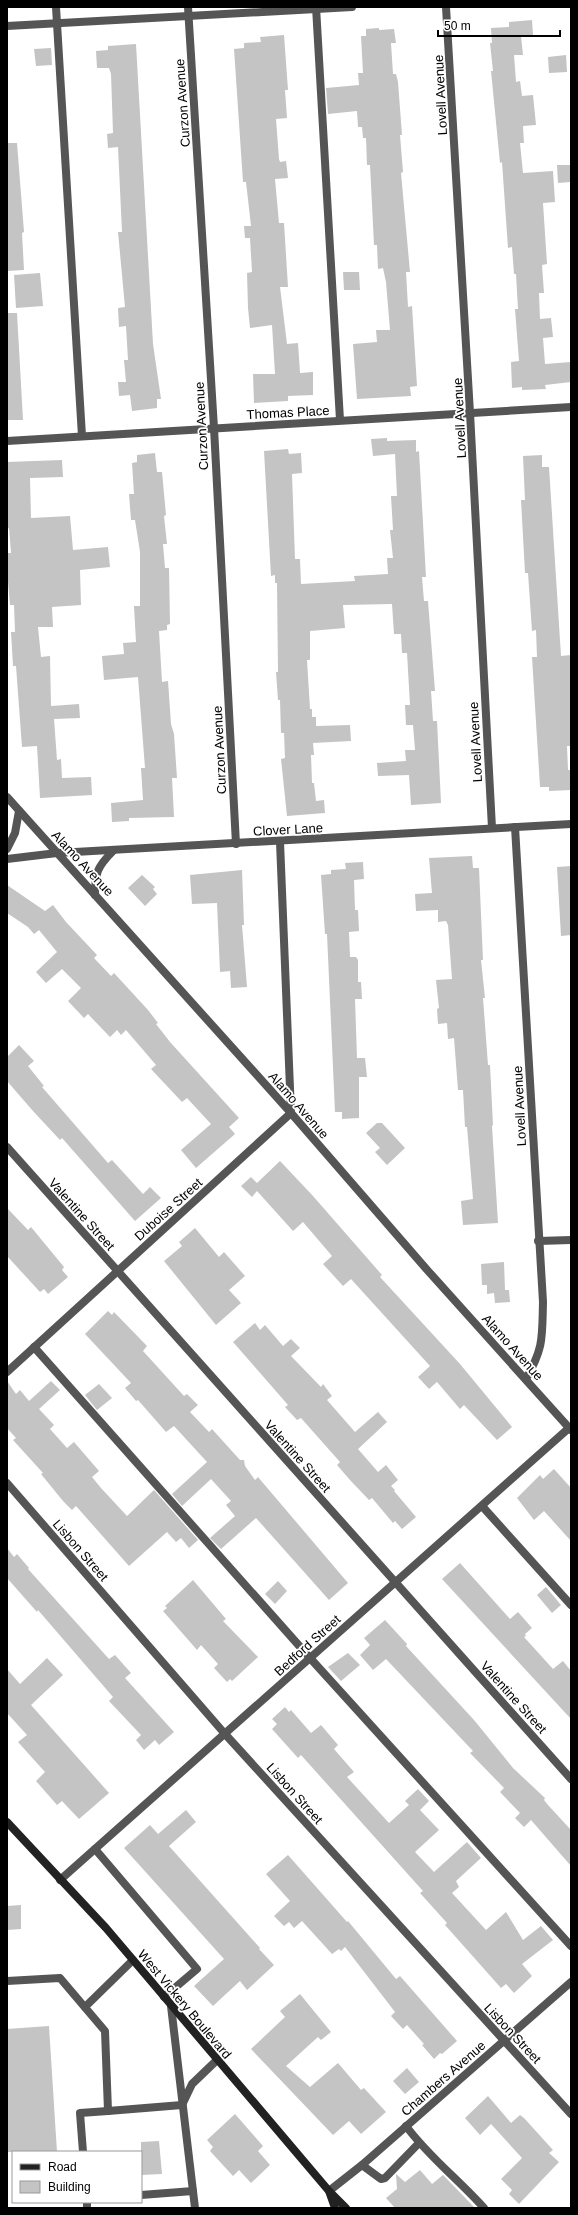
<svg xmlns="http://www.w3.org/2000/svg" width="578" height="2215" viewBox="0 0 578 2215" font-family="Arial,sans-serif">
  <style>
    .building { fill: #c4c4c4 }
    .lines { fill: none; stroke-linecap: round; stroke-linejoin: round }
    .service { stroke: #555; stroke-width: 8 }
    .minor { stroke: #555; stroke-width: 8 }
    .tertiary { stroke: #555; stroke-width: 8 }
    .secondary { stroke: #222; stroke-width: 8 }
    .labels { text-anchor: middle; stroke-width: 3.5; stroke-linejoin: round; paint-order: stroke }
    .street-label { font-size: 13px; fill: #000; stroke: #fff }
  </style>
  <rect width="100%" height="100%" fill="#fff"/>
  <g class="building">
    <polygon points="532,20 533,35 521,36 523,55 514,55 516,82 520,81 522,96 533,95 536,125 523,126 524,143 520,143 523,173 553,171 555,202 543,203 547,264 542,265 544,293 539,293 540,319 551,318 553,337 543,338 545,364 571,362 571,382 545,385 546,389 522,390 522,387 512,388 511,362 519,361 515,309 518,309 516,274 514,274 512,247 508,248 502,162 500,163 491,71 493,71 490,43 492,43 491,28 509,27 509,22"/>
    <polygon points="379,28 379,30 394,29 396,43 391,43 393,74 396,74 398,82 402,135 400,135 403,172 401,173 410,272 406,272 408,307 412,306 417,386 410,387 411,396 357,399 353,344 377,342 376,330 390,330 386,282 383,268 378,269 377,245 374,245 370,165 367,165 366,138 363,138 362,127 358,127 357,111 328,114 326,88 359,85 358,73 363,73 361,36 366,36 366,29"/>
    <polygon points="284,35 288,90 285,90 287,118 276,119 279,159 280,162 286,161 288,178 275,179 279,223 284,223 288,287 280,287 287,344 298,343 300,373 313,372 313,395 288,396 288,401 254,403 253,374 275,374 272,325 250,328 248,308 247,273 252,272 250,238 245,238 244,226 251,226 246,182 243,182 234,49 244,48 244,43 261,42 260,37"/>
    <polygon points="136,44 153,344 161,399 157,399 157,408 132,411 130,395 119,396 118,382 126,382 124,360 128,360 126,326 119,327 118,308 125,307 118,232 122,232 118,147 108,148 107,134 113,133 111,74 109,68 97,68 96,51 108,50 108,46"/>
    <polygon points="51,48 52,65 36,66 34,49"/>
    <polygon points="566,55 567,72 549,73 548,57"/>
    <polygon points="7,143 17,143 24,232 22,233 24,270 7,271"/>
    <polygon points="557,165 571,165 571,182 558,183"/>
    <polygon points="343,272 359,272 360,290 344,290"/>
    <polygon points="40,273 43,306 16,308 14,275"/>
    <polygon points="7,313 17,313 23,420 7,420"/>
    <polygon points="387,438 387,441 416,440 416,452 419,451 426,577 422,577 424,601 428,601 435,691 431,691 433,721 437,721 441,803 411,805 409,775 378,776 377,763 406,761 405,750 415,750 413,725 406,725 405,705 410,705 407,653 402,653 401,634 394,634 392,604 343,605 345,628 310,631 310,660 307,660 310,709 312,709 312,717 316,717 316,726 350,725 351,741 313,743 314,755 311,755 312,783 314,783 316,801 324,800 325,813 287,816 281,759 285,758 284,733 281,733 280,700 278,700 276,672 278,672 277,583 275,583 275,575 271,576 264,451 288,449 289,454 301,453 302,473 292,474 295,559 300,559 301,584 355,581 354,576 388,574 387,558 393,558 390,530 393,530 391,496 397,496 395,454 373,456 371,439"/>
    <polygon points="155,453 157,472 162,472 166,515 164,516 167,544 163,544 165,568 169,568 170,624 167,625 167,630 159,631 162,682 168,681 171,724 174,734 177,778 172,778 174,817 129,818 129,821 112,822 111,803 143,800 141,768 145,768 138,677 104,680 102,656 124,654 123,643 136,642 134,606 140,606 140,552 135,520 131,520 129,494 134,494 132,463 137,462 137,455"/>
    <polygon points="542,455 542,467 549,467 561,656 571,655 571,746 567,746 568,770 571,770 571,790 549,791 549,787 540,787 532,657 537,657 536,630 532,631 528,573 525,573 521,500 525,500 523,456"/>
    <polygon points="62,460 63,477 30,478 31,518 70,516 73,550 108,547 110,567 80,570 81,605 52,607 53,627 38,627 41,657 50,656 51,706 79,704 80,718 54,719 57,760 61,759 62,778 91,777 92,795 40,798 37,746 22,747 16,666 13,666 11,632 15,632 14,605 10,605 7,570 7,553 11,553 9,528 7,529 7,462"/>
    <polygon points="472,856 473,868 479,868 483,960 481,960 485,998 483,998 488,1065 490,1065 493,1125 492,1126 498,1223 463,1225 461,1201 473,1199 467,1127 465,1127 463,1090 458,1090 454,1038 448,1039 447,1023 438,1024 437,1009 439,1008 436,980 452,979 448,925 446,921 438,922 438,910 416,911 415,894 432,893 429,858"/>
    <polygon points="363,862 364,879 354,880 355,910 358,910 359,931 349,932 350,957 356,957 358,960 358,982 361,982 362,999 355,999 357,1058 365,1058 367,1077 359,1077 359,1118 342,1119 342,1112 335,1112 327,934 325,934 321,875 331,874 331,870 346,869 345,863"/>
    <polygon points="571,866 571,935 561,936 557,867"/>
    <polygon points="242,870 244,925 242,925 247,987 231,988 230,971 220,972 217,903 192,904 190,875"/>
    <polygon points="142,875 155,887 153,889 157,894 145,906 128,888"/>
    <polygon points="7,885 45,911 53,905 66,922 97,955 94,958 111,976 114,973 148,1010 158,1023 156,1024 170,1042 239,1118 229,1127 235,1134 196,1168 181,1150 211,1124 187,1098 182,1102 151,1069 156,1065 126,1030 121,1035 117,1030 110,1037 88,1014 84,1018 68,1001 81,988 62,969 46,983 36,972 57,952 39,930 34,934 28,927 7,913"/>
    <polygon points="19,1045 34,1061 28,1066 44,1086 42,1087 108,1163 112,1160 143,1194 150,1187 161,1198 135,1221 62,1138 60,1140 33,1111 7,1081 7,1057"/>
    <polygon points="377,1123 382,1123 405,1148 387,1165 375,1152 380,1148 366,1133"/>
    <polygon points="280,1161 313,1196 382,1275 380,1277 460,1364 512,1427 497,1440 464,1405 460,1409 437,1382 429,1389 418,1377 430,1366 351,1279 343,1286 323,1264 332,1256 303,1222 293,1231 257,1191 252,1197 241,1186 251,1177 257,1183"/>
    <polygon points="7,1208 28,1230 31,1227 64,1267 62,1270 68,1277 48,1294 44,1289 40,1292 7,1256"/>
    <polygon points="195,1228 219,1257 224,1252 245,1276 229,1290 241,1303 216,1325 164,1261 182,1246 179,1242"/>
    <polygon points="504,1262 505,1290 509,1290 510,1302 495,1303 494,1293 487,1294 487,1285 482,1285 481,1264"/>
    <polygon points="108,1311 112,1315 114,1312 147,1346 143,1351 184,1396 187,1394 198,1405 190,1412 209,1432 212,1429 240,1460 244,1460 245,1466 255,1480 258,1477 348,1583 329,1600 256,1518 221,1549 210,1538 235,1516 226,1505 231,1501 211,1479 182,1506 172,1494 207,1462 174,1426 166,1432 138,1400 136,1401 125,1388 131,1383 85,1334"/>
    <polygon points="255,1323 260,1330 265,1325 283,1346 291,1339 300,1348 291,1356 321,1387 323,1384 332,1396 327,1400 355,1432 378,1412 387,1422 358,1449 378,1472 386,1465 398,1480 391,1486 395,1490 394,1491 416,1517 402,1529 395,1521 393,1523 372,1498 369,1500 350,1480 337,1465 340,1462 301,1418 297,1420 285,1407 288,1405 233,1342"/>
    <polygon points="7,1381 16,1394 20,1390 29,1401 51,1381 60,1390 39,1409 54,1425 50,1429 67,1448 74,1442 99,1471 92,1477 101,1488 127,1516 154,1490 198,1540 189,1548 181,1538 176,1542 167,1532 129,1566 76,1506 72,1510 63,1501 41,1474 43,1473 13,1440 16,1438 7,1428"/>
    <polygon points="99,1384 112,1398 97,1410 85,1395"/>
    <polygon points="554,1469 571,1488 571,1541 544,1511 534,1520 517,1498 540,1475 543,1479"/>
    <polygon points="7,1548 14,1557 17,1554 29,1568 28,1569 109,1659 115,1655 131,1673 125,1678 174,1732 159,1745 155,1740 144,1750 136,1740 141,1735 109,1701 113,1697 38,1610 37,1612 7,1578"/>
    <polygon points="460,1563 510,1619 518,1612 532,1628 525,1634 526,1636 524,1637 553,1669 563,1661 571,1671 571,1719 442,1579"/>
    <polygon points="193,1580 226,1619 223,1621 258,1657 232,1681 230,1679 227,1682 214,1668 218,1664 201,1645 197,1650 163,1611 167,1608 165,1606"/>
    <polygon points="278,1581 287,1591 275,1604 265,1594"/>
    <polygon points="546,1587 561,1605 552,1613 537,1595"/>
    <polygon points="385,1620 407,1644 406,1646 474,1720 513,1768 545,1798 544,1800 548,1805 571,1830 571,1866 531,1820 524,1827 515,1818 520,1813 500,1792 504,1788 470,1753 473,1751 386,1659 373,1670 360,1655 370,1645 364,1638"/>
    <polygon points="348,1653 360,1665 341,1681 328,1667"/>
    <polygon points="47,1658 63,1675 31,1705 109,1793 79,1819 62,1801 57,1805 36,1781 45,1772 18,1742 27,1735 7,1713 7,1669 20,1684"/>
    <polygon points="285,1707 289,1712 291,1710 311,1733 321,1725 338,1745 334,1749 354,1772 347,1777 389,1823 409,1805 405,1801 418,1789 429,1801 420,1810 439,1830 415,1852 434,1872 467,1842 481,1858 456,1881 459,1887 452,1893 486,1930 506,1912 523,1940 541,1926 553,1940 522,1964 532,1976 514,1993 506,1984 501,1988 445,1925 447,1923 420,1893 423,1891 301,1755 298,1758 272,1729 277,1724 272,1719"/>
    <polygon points="186,1810 196,1822 169,1846 260,1948 259,1949 274,1965 247,1990 240,1981 213,2006 194,1986 224,1959 124,1848 150,1825 158,1834"/>
    <polygon points="288,1855 347,1922 348,1921 396,1979 400,1976 457,2041 442,2054 440,2053 434,2059 422,2045 424,2044 407,2025 403,2029 391,2016 395,2012 345,1947 341,1951 339,1949 332,1954 302,1921 294,1928 289,1922 284,1926 274,1916 290,1901 266,1874"/>
    <polygon points="21,1905 21,1929 7,1930 7,1906"/>
    <polygon points="300,1994 331,2032 321,2040 318,2037 286,2066 310,2087 338,2063 361,2090 364,2088 386,2112 361,2134 349,2121 333,2135 251,2049 285,2017 280,2011"/>
    <polygon points="49,2026 57,2152 7,2152 7,2029"/>
    <polygon points="407,2068 419,2082 405,2094 393,2081"/>
    <polygon points="488,2096 511,2123 520,2115 524,2118 553,2150 549,2153 559,2162 519,2204 509,2194 512,2190 501,2179 522,2158 491,2124 480,2135 465,2118"/>
    <polygon points="235,2114 263,2146 258,2151 270,2165 251,2183 239,2170 233,2176 210,2151 213,2147 207,2140"/>
    <polygon points="159,2141 162,2174 141,2175 141,2142"/>
    <polygon points="420,2170 432,2184 443,2175 475,2208 395,2208 386,2198 397,2189 396,2174 405,2182"/>
  </g>
  <g class="lines">
    <g class="service">
      <polyline points="56,7 82,436"/>
      <polyline points="316,7 340,420"/>
      <polyline points="34,1347 310,1658 571,1946"/>
      <polyline points="482,1506 571,1605"/>
      <polyline points="95,1849 197,1969 164,1997"/>
      <polyline points="7,1981 60,1978 105,2031 108,2111 182,2105"/>
      <polyline points="85,2007 133,1960"/>
      <path d="M406,2126C428,2156 459,2180 484,2208"/>
      <polyline points="83,2152 80,2113 108,2111"/>
      <polyline points="362,2165 381,2179 385,2178 419,2143"/>
      <polyline points="141,2195 193,2191"/>
      <polyline points="87,2202 87,2208"/>
    </g>
    <g class="minor">
      <polyline points="188,7 214,428 236,844"/>
      <polyline points="446,7 470,413 492,828"/>
      <polyline points="7,26 352,7"/>
      <polyline points="7,441 571,407"/>
      <polyline points="7,797 291,1113 429,1272 571,1430"/>
      <path d="M515,827L543,1302C542,1338 544,1347 526,1379"/>
      <polyline points="7,1147 571,1779"/>
      <polyline points="538,1241 571,1240"/>
      <polyline points="7,1372 291,1113 280,842"/>
      <polyline points="7,1483 225,1734 571,2114"/>
      <polyline points="60,1880 569,1428"/>
      <polyline points="171,2006 195,2208"/>
      <polyline points="182,2105 192,2084 217,2060"/>
      <polyline points="329,2191 362,2165 571,1982"/>
    </g>
    <g class="tertiary">
      <polyline points="7,849 15,833 19,811"/>
      <polyline points="7,859 57,853 571,824"/>
      <path d="M95,895C95,873 97,867 113,851"/>
    </g>
    <g class="secondary">
      <polyline points="7,1822 106,1928 329,2191 335,2208"/>
      <polyline points="331,2193 346,2208"/>
    </g>
  </g>
  <g class="labels">
    <g class="street-label">
      <text transform="translate(440 95) rotate(-93)" y="5">Lovell Avenue</text>
      <text transform="translate(182 103) rotate(-94)" y="5">Curzon Avenue</text>
      <text transform="translate(288 412) rotate(-3)" y="5">Thomas Place</text>
      <text transform="translate(459 418) rotate(-93)" y="5">Lovell Avenue</text>
      <text transform="translate(201 426) rotate(-93)" y="5">Curzon Avenue</text>
      <text transform="translate(475 742) rotate(-93)" y="5">Lovell Avenue</text>
      <text transform="translate(219 750) rotate(-93)" y="5">Curzon Avenue</text>
      <text transform="translate(288 829) rotate(-3)" y="5">Clover Lane</text>
      <text transform="translate(83 863) rotate(47)" y="5">Alamo Avenue</text>
      <text transform="translate(299 1105) rotate(49)" y="5">Alamo Avenue</text>
      <text transform="translate(519 1106) rotate(-93)" y="5">Lovell Avenue</text>
      <text transform="translate(168 1209) rotate(-42)" y="5">Duboise Street</text>
      <text transform="translate(82 1214) rotate(48)" y="5">Valentine Street</text>
      <text transform="translate(513 1347) rotate(48)" y="5">Alamo Avenue</text>
      <text transform="translate(298 1456) rotate(48)" y="5">Valentine Street</text>
      <text transform="translate(81 1550) rotate(49)" y="5">Lisbon Street</text>
      <text transform="translate(307 1645) rotate(-42)" y="5">Bedford Street</text>
      <text transform="translate(514 1697) rotate(48)" y="5">Valentine Street</text>
      <text transform="translate(295 1793) rotate(48)" y="5">Lisbon Street</text>
      <text transform="translate(185 2004) rotate(50)" y="5">West Vickery Boulevard</text>
      <text transform="translate(513 2033) rotate(47)" y="5">Lisbon Street</text>
      <text transform="translate(443 2078) rotate(-41)" y="5">Chambers Avenue</text>
    </g>
  </g>
  <rect width="578" height="2215" fill="none" stroke="#000000" stroke-width="16"/>
  <rect x="12" y="2151" width="130" height="52" fill="#ffffff" stroke="#999999"/>
  <rect x="20" y="2164" width="20" height="6" fill="#222222" stroke="#999999"/>
  <text x="48" y="2171" font-size="12" fill="#000000">Road</text>
  <rect x="20" y="2181" width="20" height="12" fill="#c4c4c4" stroke="#999999"/>
  <text x="48" y="2191" font-size="12" fill="#000000">Building</text>
  <path d="M438 30v6h122v-6" fill="none" stroke="#000000" stroke-width="2"/>
  <text x="444" y="30" font-size="12" fill="#000000" stroke="#ffffff" stroke-width="3" paint-order="stroke">50 m</text>
</svg>
